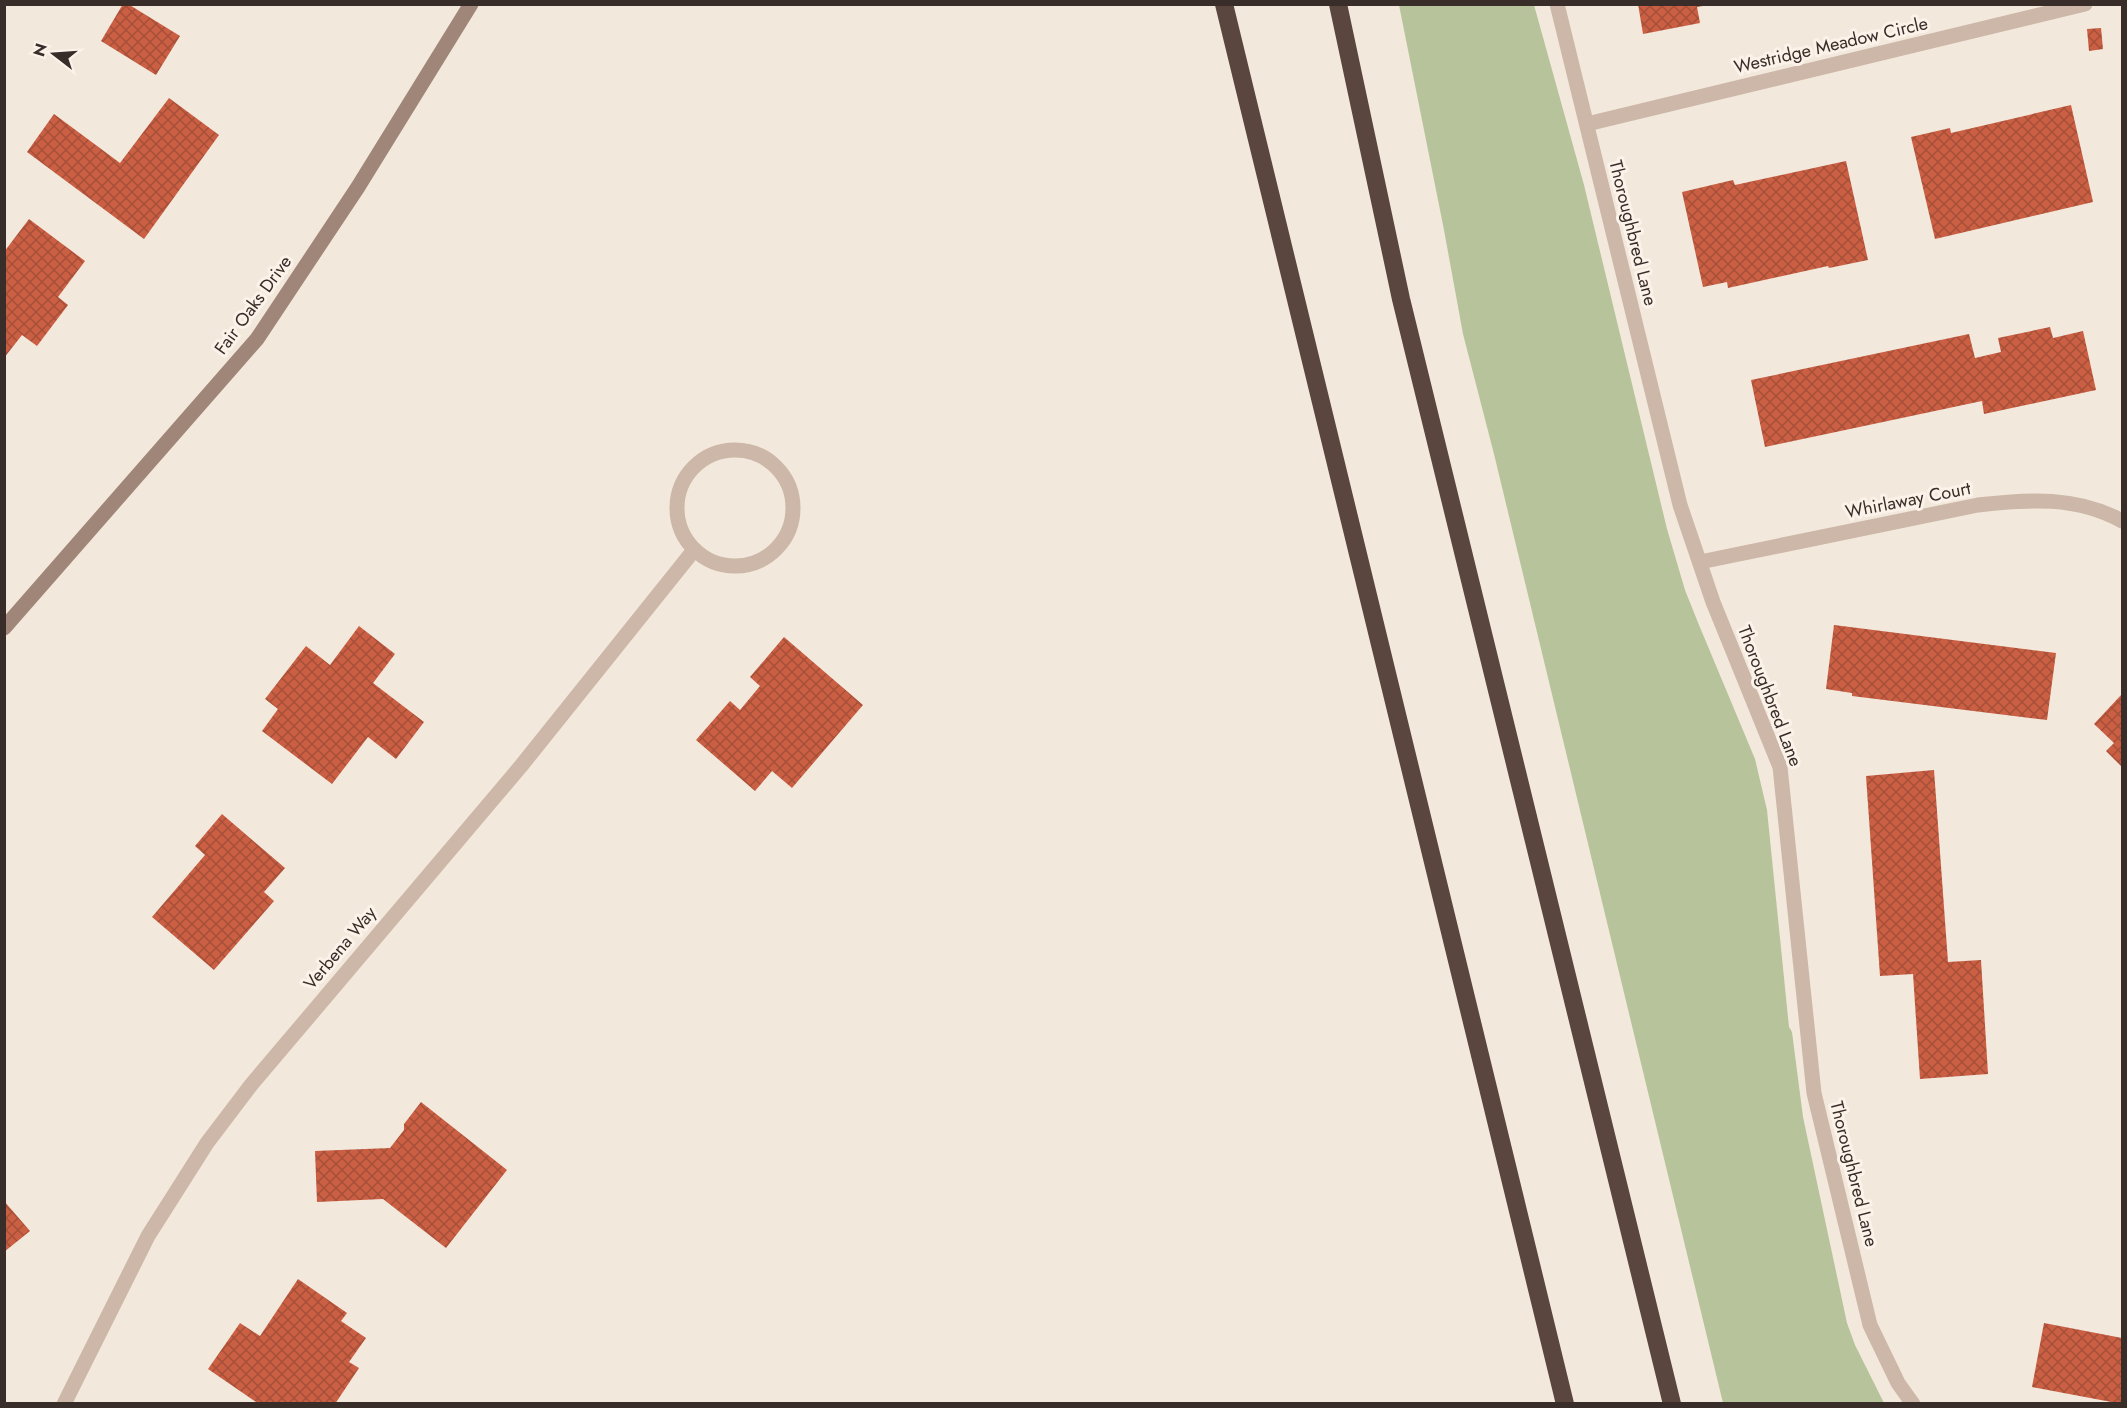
<svg xmlns="http://www.w3.org/2000/svg" width="2127" height="1408" viewBox="0 0 2127 1408" font-family="Jost,sans-serif">
  <style>
    .green { fill: #b7c39b }
    .building { fill: url(#building-cross-hatch) }
    .lines { fill: none; stroke-linecap: round; stroke-linejoin: round }
    .lane { stroke: #ccb7a8; stroke-width: 15 }
    .street { stroke: #ccb7a8; stroke-width: 15 }
    .secondary { stroke: #a08679; stroke-width: 15 }
    .highway { stroke: #5a463f; stroke-width: 18 }
    .labels { text-anchor: middle; stroke-width: 6; stroke-linejoin: round; paint-order: stroke }
    .street-label { font-size: 18px; fill: #382d28; stroke: #fbf2e9 }
  </style>
  <defs>
    <pattern id="building-cross-hatch" width="8" height="8" patternUnits="userSpaceOnUse" patternTransform="scale(1.5)"><rect width="8" height="8" fill="#cb5f43"/><path d="M0 0l8 8M0 8l8-8" fill="none" stroke="#a64f38"/></pattern>
  </defs>
  <rect width="100%" height="100%" fill="#f3e8dc"/>
  <polygon class="green" points="1399,5 1534,5 1584,185 1667,529 1685,590 1699,625 1755,759 1767,810 1789,1027 1792,1032 1803,1117 1847,1323 1855,1345 1884,1403 1723,1403 1494,454 1463,334 1444,230"/>
  <g class="building">
    <polygon points="123,4 128,4 180,36 156,75 101,41"/>
    <polygon points="1638,4 1703,4 1703,6 1697,7 1700,23 1643,34"/>
    <polygon points="2101,28 2103,49 2089,51 2087,29"/>
    <polygon points="169,98 219,135 144,239 27,152 54,114 120,163"/>
    <polygon points="2071,105 2093,202 1935,239 1911,137 1950,128 1951,133"/>
    <polygon points="1846,161 1868,260 1829,268 1828,266 1728,288 1727,282 1703,287 1682,192 1733,180 1735,185"/>
    <polygon points="29,219 85,261 58,297 68,305 37,346 22,335 4,358 4,252"/>
    <polygon points="2050,327 2053,338 2083,331 2096,390 1984,414 1982,401 1765,447 1751,380 1969,334 1975,358 2001,352 1998,338"/>
    <polygon points="1834,625 2056,653 2047,720 1852,696 1852,693 1826,689"/>
    <polygon points="359,626 395,654 373,683 424,722 396,759 368,737 332,784 262,731 278,709 265,699 306,646 330,665"/>
    <polygon points="784,637 863,705 792,788 772,771 755,791 696,740 730,701 740,710 760,686 750,677"/>
    <polygon points="2122,694 2122,767 2106,751 2114,743 2094,724"/>
    <polygon points="1934,770 1948,962 1981,960 1988,1074 1920,1079 1913,974 1880,976 1866,776"/>
    <polygon points="222,814 285,868 264,892 274,901 214,970 152,917 205,855 195,846"/>
    <polygon points="421,1102 507,1170 446,1248 383,1199 317,1202 315,1151 390,1148 404,1130 404,1124"/>
    <polygon points="4,1201 30,1231 4,1252"/>
    <polygon points="298,1279 347,1313 341,1321 366,1338 349,1362 359,1368 335,1404 259,1404 208,1369 240,1323 260,1336"/>
    <polygon points="2044,1323 2122,1338 2122,1404 2032,1387"/>
  </g>
  <g class="lines">
    <circle class="lane" cx="735" cy="508" r="58"/>
    <g class="street">
      <polyline points="1557,4 1680,505 1713,602 1780,767 1814,1093 1870,1325 1898,1383 1913,1404"/>
      <polyline points="1587,124 2085,4"/>
      <path d="M1700,562L1978,505C2028,499 2077,496 2122,521"/>
      <polyline points="64,1404 148,1236 207,1143 251,1085 521,766 694,550"/>
    </g>
    <polyline class="secondary" points="4,628 257,339 358,187 471,4"/>
    <g class="highway">
      <polyline points="1224,4 1565,1404"/>
      <polyline points="1338,4 1401,299 1672,1404"/>
    </g>
  </g>
  <g class="labels">
    <g class="street-label">
      <text transform="translate(1831 45) rotate(-13)" y="6">Westridge Meadow Circle</text>
      <text transform="translate(1633 233) rotate(76)" y="6">Thoroughbred Lane</text>
      <text transform="translate(253 305) rotate(-54)" y="6">Fair Oaks Drive</text>
      <text transform="translate(1908 500) rotate(-11)" y="6">Whirlaway Court</text>
      <text transform="translate(1770 696) rotate(69)" y="6">Thoroughbred Lane</text>
      <text transform="translate(340 948) rotate(-50)" y="6">Verbena Way</text>
      <text transform="translate(1854 1174) rotate(76)" y="6">Thoroughbred Lane</text>
    </g>
  </g>
  <rect width="2127" height="1408" fill="none" stroke="#382d28" stroke-width="12"/>
  <g transform="translate(54 54) rotate(287)" stroke="#fbf2e9" stroke-width="4.5" paint-order="stroke">
  <path d="M0-4.5L10 22L0 15L-10 22Z" fill="#382d28"/>
  <text y="-9" font-size="16" font-weight="bold" text-anchor="middle" fill="#382d28">N</text>
  </g>
</svg>
